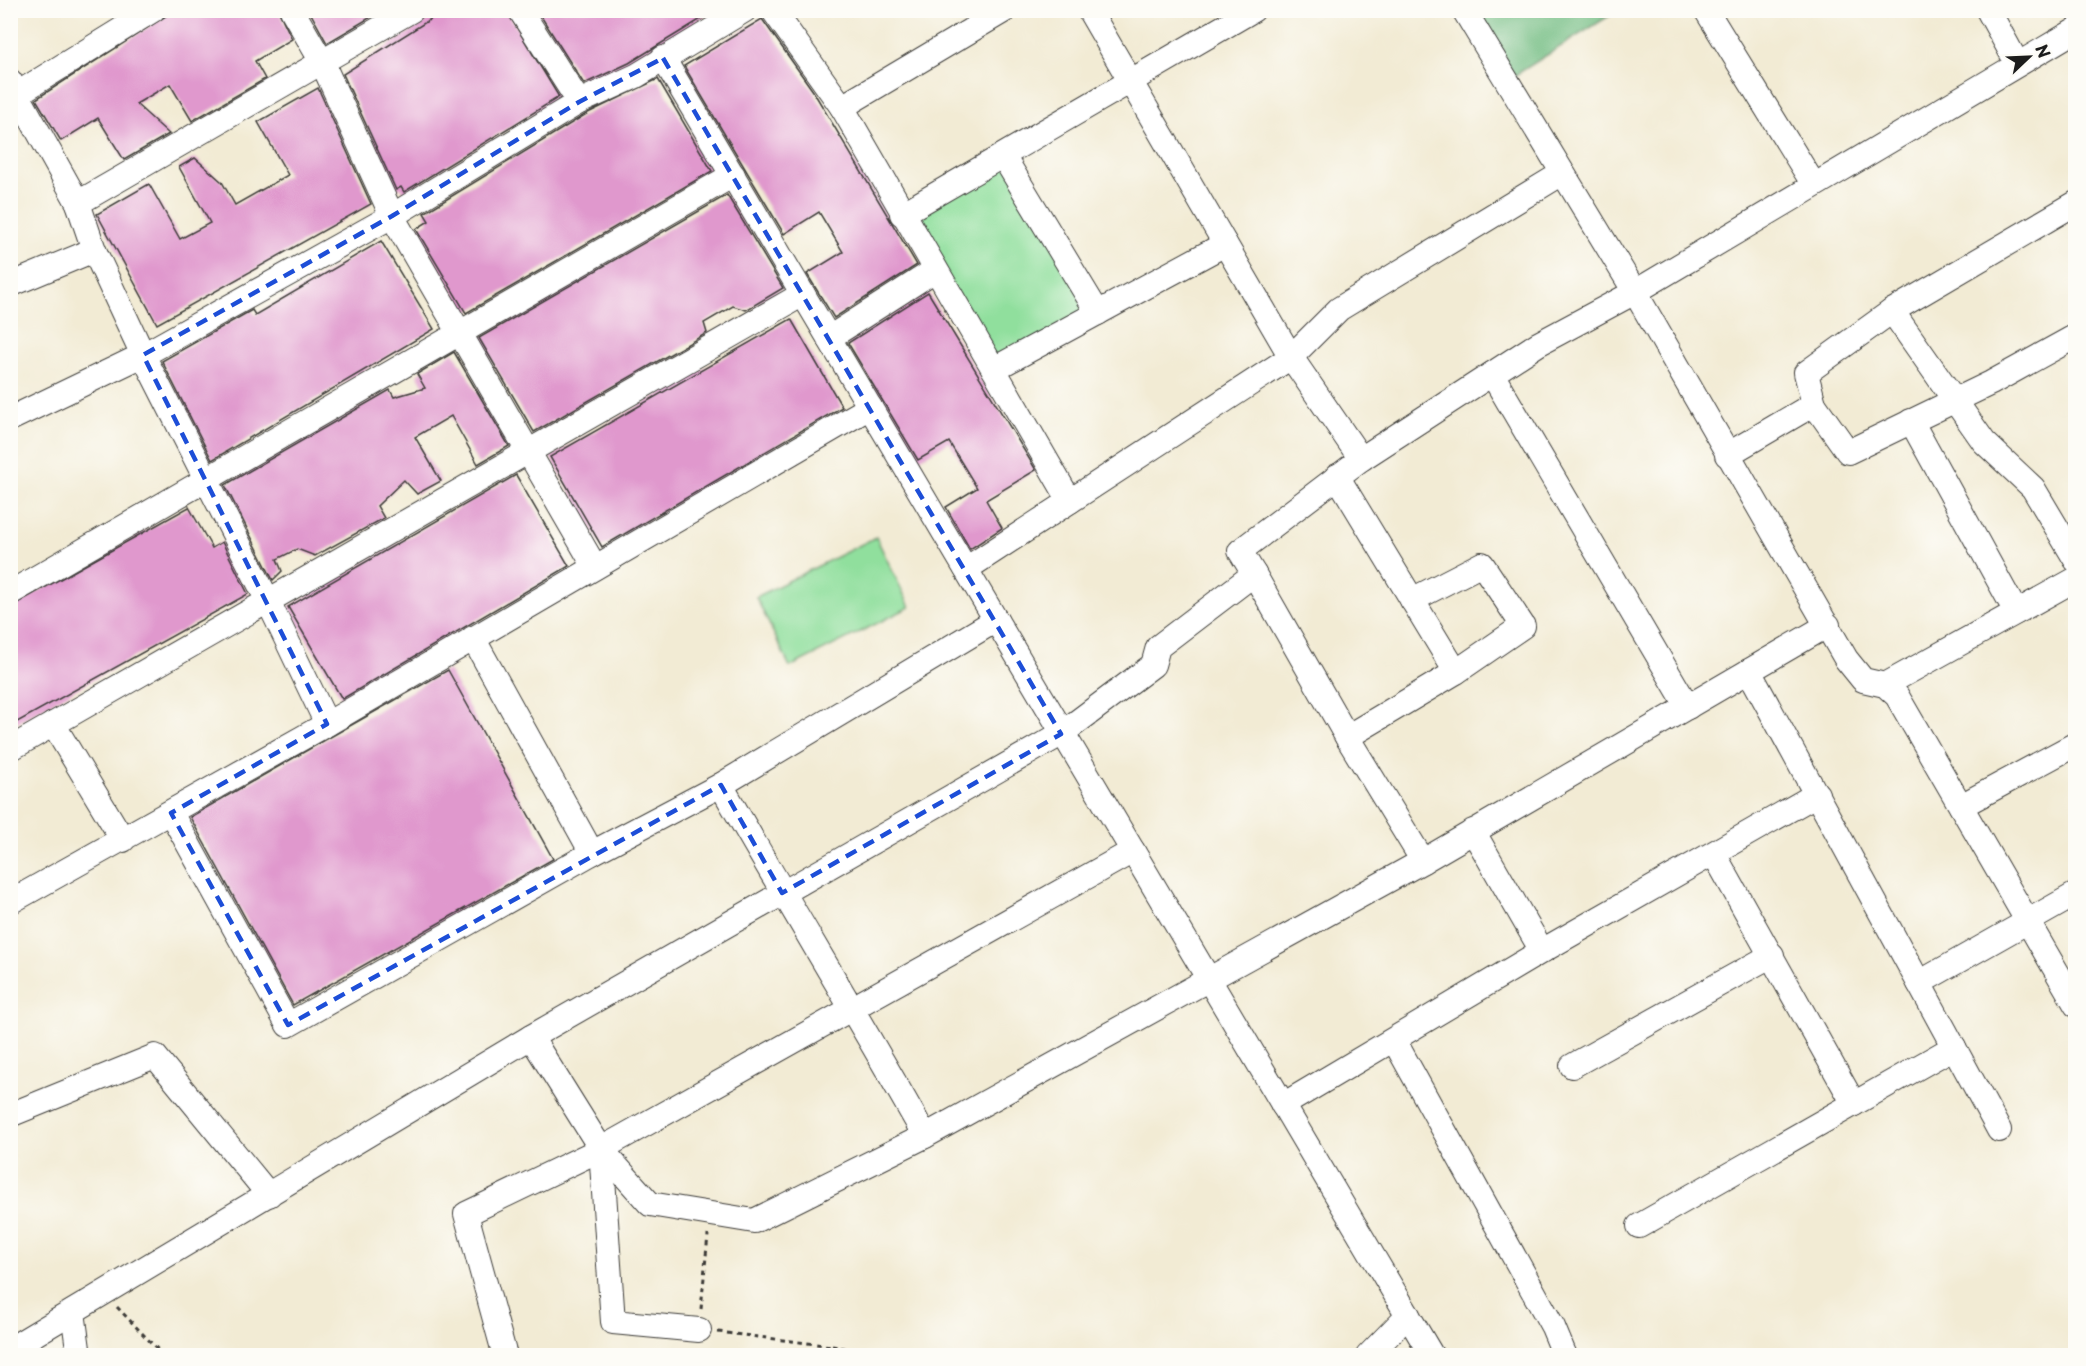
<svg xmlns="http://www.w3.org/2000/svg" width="2086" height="1366" viewBox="0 0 2086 1366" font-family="'Playpen Sans',sans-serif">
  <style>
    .green { fill: #90df9d; stroke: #567e5c; stroke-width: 1.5 }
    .forest { fill: #74be84; stroke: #486d50; stroke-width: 1.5 }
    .building { fill: #e098cd }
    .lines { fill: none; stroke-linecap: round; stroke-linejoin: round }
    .minor-casing { stroke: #3c3b38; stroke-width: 26 }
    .path { stroke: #3c3b38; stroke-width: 3; stroke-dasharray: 4.5 4.5; stroke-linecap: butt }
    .minor { stroke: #fff; stroke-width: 24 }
    .marked { fill: none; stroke: #1d4ed8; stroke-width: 4.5; stroke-dasharray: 12 8; stroke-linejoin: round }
  </style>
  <rect width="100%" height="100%" fill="#fdfcf7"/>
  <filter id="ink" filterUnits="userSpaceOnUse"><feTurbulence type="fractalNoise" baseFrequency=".0167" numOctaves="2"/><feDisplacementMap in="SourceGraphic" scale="12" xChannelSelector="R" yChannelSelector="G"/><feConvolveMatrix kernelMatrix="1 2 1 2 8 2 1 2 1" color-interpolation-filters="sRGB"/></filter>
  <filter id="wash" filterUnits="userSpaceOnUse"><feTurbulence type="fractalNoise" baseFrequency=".008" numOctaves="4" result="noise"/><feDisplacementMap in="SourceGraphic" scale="24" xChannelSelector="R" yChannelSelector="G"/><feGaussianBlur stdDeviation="1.35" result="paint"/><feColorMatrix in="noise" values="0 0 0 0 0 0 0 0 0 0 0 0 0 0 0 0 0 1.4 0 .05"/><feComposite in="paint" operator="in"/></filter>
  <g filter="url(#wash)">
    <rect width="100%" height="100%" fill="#f2ebd4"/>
    <g class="green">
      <polygon points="1003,156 1098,313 994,369 902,214"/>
      <polygon points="876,537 910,607 790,667 756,597"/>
    </g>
    <polygon class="forest" points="1464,11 1617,11 1506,81"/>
    <g id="blocks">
      <g class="building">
        <polygon points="175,10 278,10 292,39 255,61 265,79 192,121 170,84 136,104 169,134 124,160 98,118 61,141 36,99"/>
        <polygon points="309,10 383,10 327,43"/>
        <polygon points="445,10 506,10 559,97 404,192 401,187 396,190 343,74"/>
        <polygon points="537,10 716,10 629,63 584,84"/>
        <polygon points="762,19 813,91 917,265 834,318 807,274 843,252 819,212 784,234 684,66"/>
        <polygon points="658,79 712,171 466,313 416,229 429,221 424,213 588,113"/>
        <polygon points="318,88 371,204 157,324 97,214 149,184 180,239 210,223 179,167 195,158 222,182 235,205 288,175 258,122"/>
        <polygon points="727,195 783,288 746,310 733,306 704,323 707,333 534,432 479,338"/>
        <polygon points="381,241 434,329 212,460 162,361 252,310 255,315"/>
        <polygon points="928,292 1036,470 986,500 1002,528 970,549 946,507 977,488 949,442 918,460 848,343"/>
        <polygon points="791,319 842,407 602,547 550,457"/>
        <polygon points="454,352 509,446 478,464 451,416 415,437 441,481 417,494 404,480 377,506 384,518 315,556 297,549 277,559 282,571 273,580 225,485 390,390 394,397 425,388 417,374"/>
        <polygon points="516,475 569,566 342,699 288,607"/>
        <polygon points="189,507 212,548 222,542 248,594 10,726 10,607"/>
        <polygon points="448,670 553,859 293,1005 190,817"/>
      </g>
    </g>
  </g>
  <g filter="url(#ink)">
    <use href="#blocks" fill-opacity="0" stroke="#3c3b38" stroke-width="1.5"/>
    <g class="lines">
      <g class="minor-casing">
        <g id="minor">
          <polyline points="292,10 322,62 392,216 595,567"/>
          <polyline points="520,10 579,102"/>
          <polyline points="773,10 842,107 1070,501"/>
          <polyline points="1089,10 1291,357 1361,459"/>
          <polyline points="1464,10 1635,292 1846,659 1863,680 1885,685 1897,696 2076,1005"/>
          <polyline points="1706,10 1814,185"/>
          <polyline points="1988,10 2017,63"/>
          <polyline points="663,58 1432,1356"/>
          <polyline points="10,81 78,203 94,250 143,355 268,601 327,724"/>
          <polyline points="17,94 153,10"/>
          <polyline points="842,107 1005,10"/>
          <polyline points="1003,156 1098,313"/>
          <polyline points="78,203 412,10"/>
          <polyline points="2076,203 1892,311 1984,442 2033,488 2076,560"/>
          <polyline points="902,214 1253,10"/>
          <polyline points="10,285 94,250"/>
          <polyline points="829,338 935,270"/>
          <polyline points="994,369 1225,244"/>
          <polyline points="1492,374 1688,707"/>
          <polyline points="1814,404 1806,373 1892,311"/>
          <polyline points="10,419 143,355 392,216 579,102 636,76 745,10"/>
          <polyline points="1911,421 2016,612"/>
          <polyline points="1727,455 1814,404 1848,452 1991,383 2076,336"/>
          <polyline points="1337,476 1456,672"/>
          <polyline points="966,569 1291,357 1339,309 1561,174"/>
          <polyline points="1254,574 1347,737 1423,861"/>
          <polyline points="10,593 733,175"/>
          <path d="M473,638L592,853L721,785C788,903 859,1018 925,1136"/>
          <polyline points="1749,671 1999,1130"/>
          <polyline points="1885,685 2076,579"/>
          <polyline points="53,724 123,840"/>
          <polyline points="1347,737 1456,672 1523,626 1482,564 1412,600"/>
          <polyline points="10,749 803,294"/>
          <polyline points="721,785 996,620"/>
          <polyline points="1961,806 2076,744"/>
          <polyline points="171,813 288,1025 592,853"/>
          <polyline points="1473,831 1542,951"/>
          <polyline points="1714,854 1854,1104"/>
          <polyline points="10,902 327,724 870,407"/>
          <polyline points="1919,983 2076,894"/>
          <polyline points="531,1037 601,1149 650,1204 754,1221 925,1136 1423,861 1828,625"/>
          <polyline points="1394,1040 1553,1327 1565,1356"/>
          <polyline points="1572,1066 1772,955"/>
          <polyline points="1283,1105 1542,951 1817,794"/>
          <polyline points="10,1115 155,1056 269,1195"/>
          <polyline points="601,1149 613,1322 699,1330"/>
          <polyline points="1639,1226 1954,1047"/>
          <polyline points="73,1312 79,1356"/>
          <polyline points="10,1349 531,1037 1061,734 1153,665 1158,647 1254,574 1240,551 1361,459 1538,344 1635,292 2076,30"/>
          <polyline points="505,1356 466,1214 601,1149 1133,851"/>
          <polyline points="1368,1356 1408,1315"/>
        </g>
      </g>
      <g class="path">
        <polyline points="117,1307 164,1356"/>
        <polyline points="701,1309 708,1235"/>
        <polyline points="718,1332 832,1346 831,1356"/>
        <polyline points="832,1346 892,1356"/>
        <polyline points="1143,1352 1160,1351 1163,1356"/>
      </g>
      <use href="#minor" class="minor"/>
    </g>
  </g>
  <path class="marked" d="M663,58L1061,734L782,893L721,785L288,1025L171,813L327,724L143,355L392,216L579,102Z"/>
  <rect width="2086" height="1366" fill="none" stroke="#fdfcf7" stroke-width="36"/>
  <g transform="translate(2029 57) rotate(67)" stroke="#fdfcf7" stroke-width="4.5" paint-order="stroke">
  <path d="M0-4.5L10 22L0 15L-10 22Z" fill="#1c1c1c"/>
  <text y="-9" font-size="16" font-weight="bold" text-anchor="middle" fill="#1c1c1c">N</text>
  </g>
</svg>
